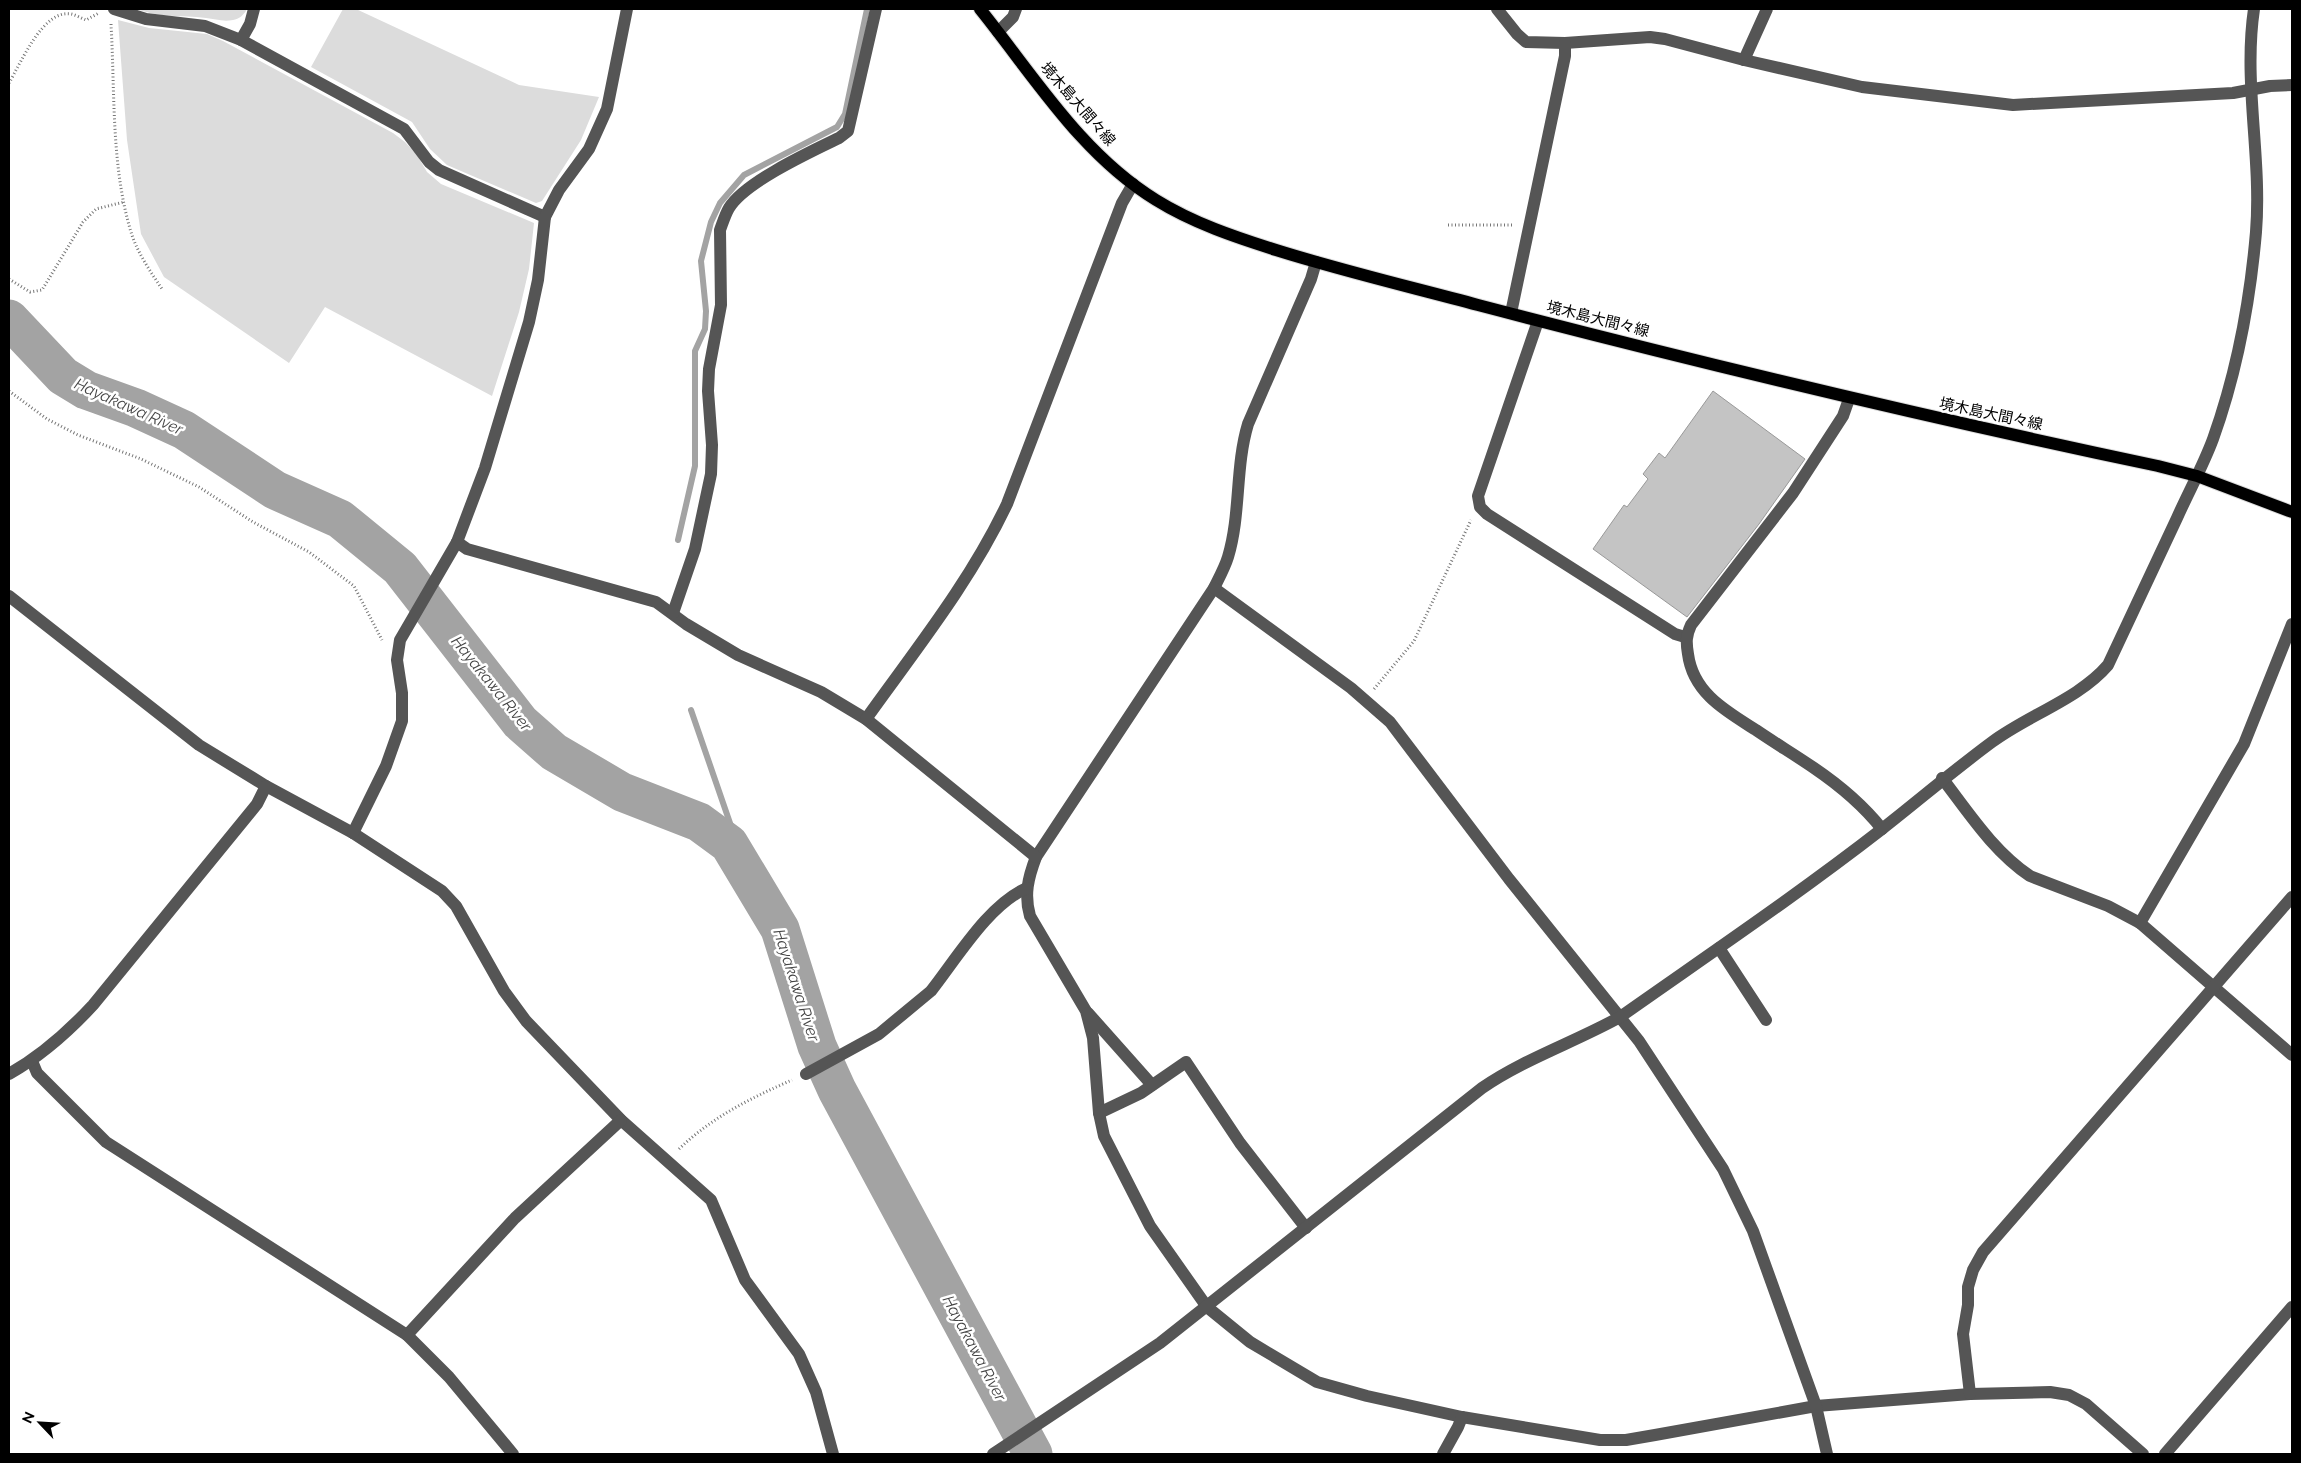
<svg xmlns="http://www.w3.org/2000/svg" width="2301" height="1463" viewBox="0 0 2301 1463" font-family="Raleway,'Noto Sans JP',sans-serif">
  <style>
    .green { fill: #dcdcdc }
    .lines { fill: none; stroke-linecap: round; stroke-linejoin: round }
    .stream { stroke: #a3a3a3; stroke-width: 6 }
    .river { stroke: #a3a3a3; stroke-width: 39 }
    .building { fill: #c4c4c4; stroke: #999 }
    .major-casing { stroke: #dbdbdb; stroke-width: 14 }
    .path { stroke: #777; stroke-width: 3; stroke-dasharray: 1 2.5; stroke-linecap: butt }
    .minor { stroke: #555; stroke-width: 12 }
    .major { stroke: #000; stroke-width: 12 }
    .labels { text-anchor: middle; stroke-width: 5; stroke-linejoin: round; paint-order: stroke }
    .street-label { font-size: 15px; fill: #000; stroke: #fff }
    .water-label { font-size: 16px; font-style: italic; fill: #444; stroke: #fff }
  </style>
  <rect width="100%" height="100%" fill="#fff"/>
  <g class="green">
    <path d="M136,9H247C244,15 239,19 233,20C223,22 215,19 206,18C180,15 162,18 136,9Z"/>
    <polygon points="343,9 356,9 519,85 599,97 581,140 542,201 536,203 447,165 430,149 412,122 311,67"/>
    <polygon points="118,20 149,28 207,34 223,41 393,133 405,142 417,155 427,172 441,184 534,223 529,269 519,312 492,396 325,307 289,363 164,277 141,234 127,140"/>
  </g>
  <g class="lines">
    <g class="stream">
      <polyline points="678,540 695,466 695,351 705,329 706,311 701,261 711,222 720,203 744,175 837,127 845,114 867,9"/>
      <polyline points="691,710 731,826 729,844"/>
    </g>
    <polyline class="river" points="9,319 63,376 86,390 136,408 184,430 275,490 340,519 400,568 520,722 554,752 622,792 699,822 729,844 780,929 817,1046 837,1090 1033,1454"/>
  </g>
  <polygon class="building" points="1713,391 1805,459 1759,524 1687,617 1593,549 1624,505 1627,507 1648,479 1643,474 1659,453 1665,458"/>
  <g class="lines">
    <g class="major-casing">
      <path id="major" d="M980,9C1034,76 1081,154 1156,200C1193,223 1235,237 1276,250C1343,271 1411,287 1478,305C1704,364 1930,418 2158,466L2197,476L2292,512"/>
    </g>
    <g class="path">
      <path d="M111,24C115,93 111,166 131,232C137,252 150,271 162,289"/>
      <path d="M9,83C21,63 43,9 71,14C76,15 81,18 86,20L99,13"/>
      <polyline points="1448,225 1513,225"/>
      <polyline points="9,279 30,292 42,290 83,222 96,209 124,202"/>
      <polyline points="9,391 47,419 78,435 141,459 199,487 253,522 309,552 354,586 382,640"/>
      <polyline points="1374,689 1414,641 1471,520"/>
      <path d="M679,1149C712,1117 751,1098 792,1080"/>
    </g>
    <g class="minor">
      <polyline points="114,9 146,19 205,26 241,40 404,129 429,162 439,170 545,217"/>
      <polyline points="1497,9 1517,34 1526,42 1565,43 1650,37 1665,39 1744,60 1862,87 2013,105 2233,93 2270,86 2292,85"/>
      <polyline points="998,32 1013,17 1016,9"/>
      <polyline points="241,40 250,24 254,9"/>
      <polyline points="1744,60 1767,9"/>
      <path d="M1316,262L1311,279L1248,424C1235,467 1241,514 1228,557C1225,567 1219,578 1214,588L1036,857C1028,878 1024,895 1030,916L1086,1011L1093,1038L1099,1113L1104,1136L1150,1226L1207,1307L1250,1342L1317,1382L1367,1396L1462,1417L1600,1440H1626L1655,1435L1816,1406L1970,1394L2050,1392L2069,1395L2086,1404L2143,1454"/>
      <polyline points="1511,313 1565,56 1565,43"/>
      <polyline points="1538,321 1478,496 1480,507 1487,514 1675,634 1685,637"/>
      <path d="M1849,399L1843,416L1793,493L1691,625C1686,636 1686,642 1688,654C1693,693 1726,711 1756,730C1775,743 1795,755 1814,768C1839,785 1863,805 1882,829"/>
      <polyline points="457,542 467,549 656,602 686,624 738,655 821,692 866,719 1036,857"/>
      <polyline points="1214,588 1351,688 1390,722 1509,879 1639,1041 1723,1169 1753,1231 1816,1406 1827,1454"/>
      <polyline points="9,596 199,745 266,786 353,833 442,891 456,906 504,991 526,1021 621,1120 711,1200 745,1280 799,1354 816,1392 833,1454"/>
      <path d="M673,613L695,549L711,474L712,445L708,391L709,369L721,305L720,230C723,222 725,215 729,208C745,182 810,152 839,138L848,131L876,9"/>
      <path d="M866,719C916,649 970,582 1007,504L1122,203L1133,184"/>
      <path d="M1942,778C1969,813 1993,851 2030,876L2108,906L2140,923L2292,1055"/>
      <polyline points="353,833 386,766 402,721 402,693 397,660 400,640 457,542 485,468 529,322 538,280 545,217 559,190 589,149 607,109 627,9"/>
      <polyline points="2140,923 2244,744 2292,624"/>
      <polyline points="1719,948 1766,1020"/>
      <polyline points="1088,1013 1152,1085"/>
      <polyline points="32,1061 37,1073 106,1142 407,1335 515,1218 621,1120"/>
      <path d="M9,1074C41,1056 68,1032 93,1005L257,804L266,786"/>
      <path d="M806,1074L879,1034L931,991C957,958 989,904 1027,888"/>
      <polyline points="1099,1113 1141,1093 1186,1062 1240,1143 1306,1228"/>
      <polyline points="407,1335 449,1377 513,1454"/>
      <polyline points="1970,1394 1963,1334 1968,1305 1968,1287 1973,1270 1983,1252 2292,897"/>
      <path d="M993,1454L1160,1343L1482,1088C1524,1059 1575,1042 1620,1017C1708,955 1797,895 1882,829C1919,800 1954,770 1992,742C2028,715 2079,699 2108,665C2131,616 2154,567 2177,518C2189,491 2203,466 2213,439C2237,372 2250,302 2256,232C2262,157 2243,83 2254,9"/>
      <polyline points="1443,1454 1458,1427 1462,1417"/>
      <polyline points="2165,1454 2292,1307"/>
    </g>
    <use href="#major" class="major"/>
  </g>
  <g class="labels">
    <g class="street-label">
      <text transform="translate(1078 104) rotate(49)" y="5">境木島大間々線</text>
      <text transform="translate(1598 319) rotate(14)" y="5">境木島大間々線</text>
      <text transform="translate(1991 414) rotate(12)" y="5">境木島大間々線</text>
    </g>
    <g class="water-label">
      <text transform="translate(129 406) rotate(24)" y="6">Hayakawa River</text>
      <text transform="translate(492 683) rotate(51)" y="6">Hayakawa River</text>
      <text transform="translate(797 985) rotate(72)" y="6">Hayakawa River</text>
      <text transform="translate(975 1348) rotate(62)" y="6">Hayakawa River</text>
    </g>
  </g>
  <rect width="2301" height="1463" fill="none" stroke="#000000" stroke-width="20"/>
  <g transform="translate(40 1423) rotate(295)" stroke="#ffffff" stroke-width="4" paint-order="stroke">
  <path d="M0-4L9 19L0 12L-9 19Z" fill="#000000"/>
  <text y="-8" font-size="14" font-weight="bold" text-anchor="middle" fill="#000000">N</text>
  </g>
</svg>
